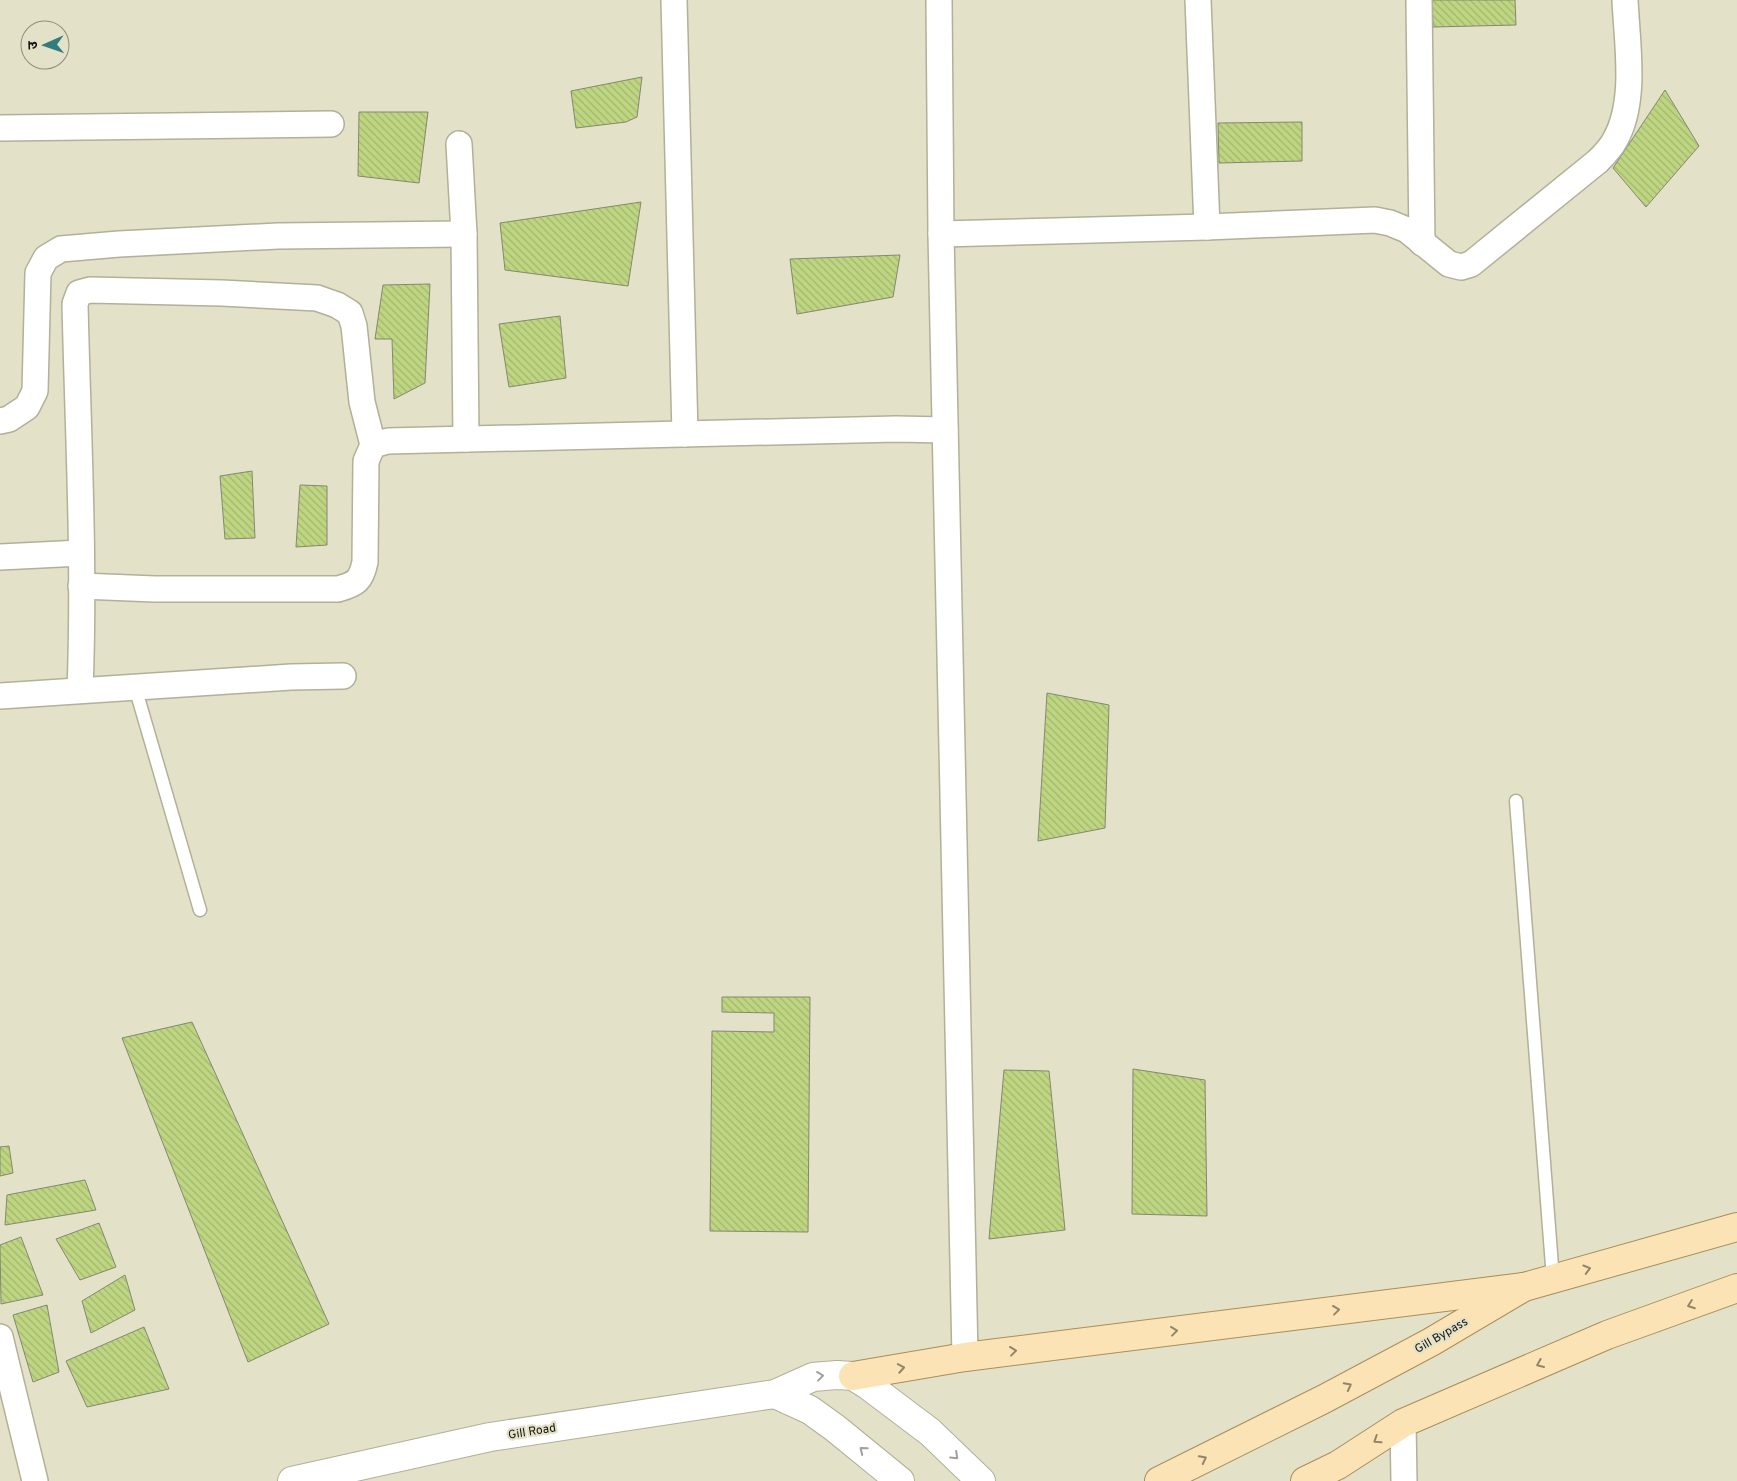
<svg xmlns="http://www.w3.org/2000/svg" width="1737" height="1481" viewBox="0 0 1737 1481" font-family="Overpass,'Noto Sans Devanagari',sans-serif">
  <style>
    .building { fill: url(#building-back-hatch); stroke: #828973 }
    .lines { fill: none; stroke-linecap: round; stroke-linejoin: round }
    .service-casing { stroke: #b2b098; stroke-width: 15 }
    .minor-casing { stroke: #b2b098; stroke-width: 28 }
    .tertiary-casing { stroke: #b2b098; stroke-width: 30 }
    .primary-casing { stroke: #a88e5a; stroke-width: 30 }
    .service { stroke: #fff; stroke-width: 12 }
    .minor { stroke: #fff; stroke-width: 25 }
    .tertiary { stroke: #fff; stroke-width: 28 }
    .primary { stroke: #fbe3b6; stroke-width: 28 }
    .oneway { stroke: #938569 }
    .oneway2 { stroke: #a1a09d }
    .labels { text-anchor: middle; stroke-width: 4.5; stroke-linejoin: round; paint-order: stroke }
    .street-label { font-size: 12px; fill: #13120a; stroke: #e3e1c8 }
  </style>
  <defs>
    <pattern id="building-back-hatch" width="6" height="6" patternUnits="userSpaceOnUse" patternTransform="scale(1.25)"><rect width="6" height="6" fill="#bed581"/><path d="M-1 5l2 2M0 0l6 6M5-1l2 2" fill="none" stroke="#a2b66e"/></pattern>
  </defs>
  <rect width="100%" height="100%" fill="#e3e1c8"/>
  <g class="building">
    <polygon points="1432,0 1515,0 1516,25 1433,27"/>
    <polygon points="642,77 637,117 626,122 576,128 571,91"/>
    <polygon points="1665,90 1699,146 1646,207 1613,168"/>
    <polygon points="359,112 428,112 419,183 358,176"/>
    <polygon points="1302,122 1302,161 1219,163 1218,123"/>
    <polygon points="641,202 628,286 505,270 500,223"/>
    <polygon points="900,255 893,297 797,314 790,259"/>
    <polygon points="430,284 425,383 394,399 392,339 375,339 383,285"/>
    <polygon points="560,316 566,378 509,387 499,324"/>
    <polygon points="252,471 255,538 225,539 220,476"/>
    <polygon points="300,485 327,486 327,545 296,547"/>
    <polygon points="1047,693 1109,705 1105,828 1038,841"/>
    <polygon points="722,997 810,997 808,1232 710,1231 712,1031 774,1032 774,1013 722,1012"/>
    <polygon points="192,1022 329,1324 248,1362 122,1038"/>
    <polygon points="1133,1069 1205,1080 1207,1216 1132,1214"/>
    <polygon points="1004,1070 1049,1071 1065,1230 989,1239"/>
    <polygon points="9,1146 13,1173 0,1176 0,1147"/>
    <polygon points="85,1180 96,1210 5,1225 7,1195"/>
    <polygon points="99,1223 116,1267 80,1280 56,1239"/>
    <polygon points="21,1237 43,1295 1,1304 0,1245"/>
    <polygon points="125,1275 135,1310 91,1333 82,1301"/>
    <polygon points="47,1305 59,1372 33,1382 13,1315"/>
    <polygon points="144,1327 169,1389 87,1407 66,1361"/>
  </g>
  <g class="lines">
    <g class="service-casing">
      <g id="service">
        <polyline points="135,687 200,910"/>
        <polyline points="1516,801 1553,1279"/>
      </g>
    </g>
    <g class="minor-casing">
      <g id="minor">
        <polyline points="674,0 685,434"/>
        <polyline points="939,0 941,234 965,1357"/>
        <polyline points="1198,0 1207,227"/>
        <polyline points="1419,0 1422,243"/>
        <polyline points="0,128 331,124"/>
        <polyline points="459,144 464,234 466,439"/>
        <path d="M941,234L1207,227L1375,220L1390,223L1407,230L1449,264L1461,267L1471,264L1598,161C1604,155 1611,148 1615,140C1637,101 1627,44 1625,0"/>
        <polyline points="0,421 9,419 27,407 35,391 38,273 46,258 61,249 119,244 278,236 464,234"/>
        <polyline points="0,557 81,553"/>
        <path d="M81,586L155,589H338C356,584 361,581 365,562L366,461L373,445L388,441L896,429L945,430"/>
        <path d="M80,690C85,562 78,432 75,304L79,293L90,290L222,293L317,298L337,305L350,313L354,326L362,402L373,445"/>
        <polyline points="0,696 291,677 343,676"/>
        <polyline points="0,1337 35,1481"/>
        <polyline points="1403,1423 1404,1481"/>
      </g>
    </g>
    <g class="tertiary-casing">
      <g id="tertiary">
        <polyline points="775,1394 810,1410 835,1428 900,1481"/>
        <polyline points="292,1481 490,1437 775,1394 813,1377 837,1375 853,1376 869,1386 930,1432 981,1481"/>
      </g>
    </g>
    <g class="primary-casing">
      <g id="primary">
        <polyline points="853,1376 965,1357 1524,1287"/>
        <polyline points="1159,1481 1324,1399 1431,1342 1524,1287 1737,1227"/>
        <polyline points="1305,1481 1338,1465 1403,1423 1607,1335 1737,1288"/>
      </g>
    </g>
    <use href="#service" class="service"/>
    <use href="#minor" class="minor"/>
    <use href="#tertiary" class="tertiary"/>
    <use href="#primary" class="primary"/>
  </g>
  <defs><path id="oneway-chevron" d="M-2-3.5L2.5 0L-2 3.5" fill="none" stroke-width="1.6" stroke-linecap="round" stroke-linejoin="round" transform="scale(1.25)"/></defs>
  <g class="oneway">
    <use href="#oneway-chevron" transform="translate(1587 1269) rotate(-16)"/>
    <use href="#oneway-chevron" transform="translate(1691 1305) rotate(160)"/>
    <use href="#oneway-chevron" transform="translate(1336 1310) rotate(-7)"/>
    <use href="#oneway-chevron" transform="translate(1174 1331) rotate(-7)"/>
    <use href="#oneway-chevron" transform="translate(1013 1351) rotate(-7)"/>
    <use href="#oneway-chevron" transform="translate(1540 1364) rotate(157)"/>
    <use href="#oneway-chevron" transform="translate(901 1368) rotate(-10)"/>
    <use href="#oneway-chevron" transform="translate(1348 1386) rotate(-28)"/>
    <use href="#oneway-chevron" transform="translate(1377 1440) rotate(147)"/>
    <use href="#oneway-chevron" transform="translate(1203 1459) rotate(-27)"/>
  </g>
  <g class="oneway2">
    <use href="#oneway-chevron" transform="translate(820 1376) rotate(-7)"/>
    <use href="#oneway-chevron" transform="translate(863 1450) rotate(-141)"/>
    <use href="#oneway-chevron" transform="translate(955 1456) rotate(43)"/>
  </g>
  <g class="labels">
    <g class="street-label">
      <text transform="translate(1441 1335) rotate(-30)" y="4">Gill Bypass</text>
      <text transform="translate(532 1431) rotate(-9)" y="4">Gill Road</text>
    </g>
  </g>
  <g transform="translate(45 45) rotate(268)"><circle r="24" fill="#e3e1c8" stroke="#908e7c"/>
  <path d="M0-4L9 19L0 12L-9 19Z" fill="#327b7f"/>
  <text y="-8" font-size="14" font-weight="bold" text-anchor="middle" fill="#13120a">उ</text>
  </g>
</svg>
